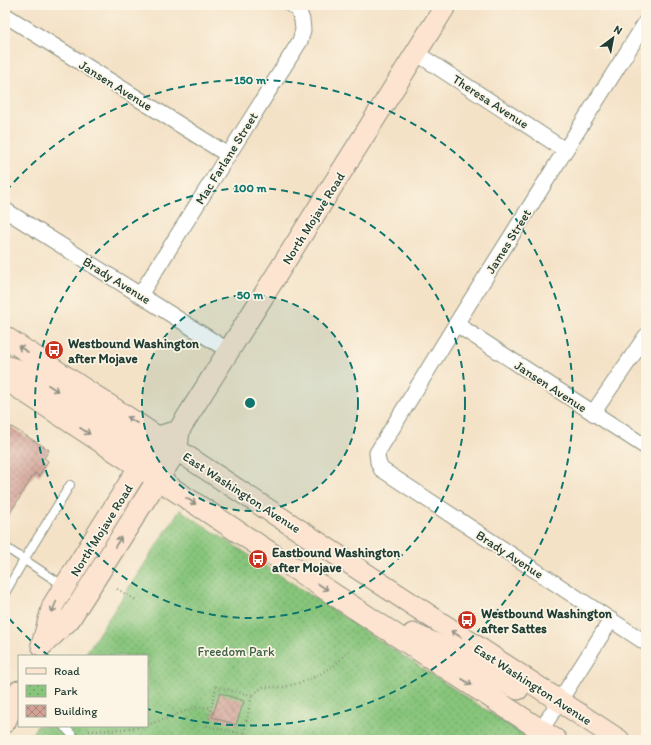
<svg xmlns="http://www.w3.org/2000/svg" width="651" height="745" viewBox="0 0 651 745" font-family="Itim,sans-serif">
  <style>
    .park { fill: url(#park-dots); stroke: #538158 }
    .building { fill: url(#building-cross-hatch) }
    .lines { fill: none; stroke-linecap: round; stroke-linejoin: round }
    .lane-casing { stroke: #8a907e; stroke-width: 10 }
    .street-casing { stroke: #8a907e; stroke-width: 17 }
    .secondary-casing { stroke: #8a907e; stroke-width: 23 }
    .path { stroke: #8a907e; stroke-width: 2.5; stroke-dasharray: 1 3; stroke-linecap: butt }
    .lane { stroke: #fff; stroke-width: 8 }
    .street { stroke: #fff; stroke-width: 15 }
    .secondary { stroke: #fde4d1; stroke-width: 21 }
    .oneway { stroke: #8e9082 }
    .ring { fill: none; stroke: #0f766e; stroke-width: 2; stroke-dasharray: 7 5 }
    .labels { text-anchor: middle; stroke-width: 3.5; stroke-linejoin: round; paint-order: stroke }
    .street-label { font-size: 13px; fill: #1f3d34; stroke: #fcf5e5 }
    .poi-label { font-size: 13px; font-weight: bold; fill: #1f3d34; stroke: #fcf5e5; text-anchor: start }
    .park-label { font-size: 13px; fill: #395f46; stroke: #fcf5e5 }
    .centre { fill: #0f766e; stroke: #fcf5e5; stroke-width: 2 }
    .ring-label { font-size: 12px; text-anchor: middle; font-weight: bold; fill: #0f766e; stroke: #fcf5e5; stroke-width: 3.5; stroke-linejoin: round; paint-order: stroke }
  </style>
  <defs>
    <pattern id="park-dots" width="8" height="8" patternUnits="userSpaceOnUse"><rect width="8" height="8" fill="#87c57b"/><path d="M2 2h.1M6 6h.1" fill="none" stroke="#6ea166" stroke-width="1.8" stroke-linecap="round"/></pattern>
    <pattern id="building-cross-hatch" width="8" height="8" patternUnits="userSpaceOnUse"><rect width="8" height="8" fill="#d3a196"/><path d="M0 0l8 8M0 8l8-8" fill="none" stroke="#ab847b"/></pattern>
  </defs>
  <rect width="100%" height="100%" fill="#fcf5e5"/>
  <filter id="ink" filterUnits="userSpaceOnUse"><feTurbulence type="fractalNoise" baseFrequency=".025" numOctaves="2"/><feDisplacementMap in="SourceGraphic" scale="8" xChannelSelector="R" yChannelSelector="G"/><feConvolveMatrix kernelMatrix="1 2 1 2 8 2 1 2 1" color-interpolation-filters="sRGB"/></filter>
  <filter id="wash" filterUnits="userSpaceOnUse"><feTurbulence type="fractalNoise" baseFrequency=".012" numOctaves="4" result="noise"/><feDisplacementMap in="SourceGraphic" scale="16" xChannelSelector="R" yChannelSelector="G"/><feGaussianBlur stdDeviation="0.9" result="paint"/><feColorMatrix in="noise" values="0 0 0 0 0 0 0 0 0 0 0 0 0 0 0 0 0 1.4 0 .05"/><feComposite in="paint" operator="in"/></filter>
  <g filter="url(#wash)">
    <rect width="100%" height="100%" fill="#f4e2c7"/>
    <polygon class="park" points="180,510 532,740 28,740 37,726 147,726 147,656 84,656"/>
    <g id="blocks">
      <g class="building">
        <polygon points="5,423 49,450 44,458 48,461 39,476 35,473 5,521"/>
        <polygon points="220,693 244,701 236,725 212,717"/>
      </g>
    </g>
  </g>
  <g filter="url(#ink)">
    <use href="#blocks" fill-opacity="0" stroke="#8a907e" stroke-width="1"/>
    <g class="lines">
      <g class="lane-casing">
        <g id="lane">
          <polyline points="5,547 64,586"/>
          <polyline points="5,593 24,560 70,485"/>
          <polyline points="64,726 73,736 73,740"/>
        </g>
      </g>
      <g class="street-casing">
        <g id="street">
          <polyline points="5,15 228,155"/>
          <polyline points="646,22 456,324 377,453 378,462 381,469 646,643"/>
          <polyline points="416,53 565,150"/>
          <polyline points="5,210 229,351"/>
          <polyline points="140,295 300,41 303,30 302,20 298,9 292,5"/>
          <polyline points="456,324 646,447"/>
          <polyline points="593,413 646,336"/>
          <polyline points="541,730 611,620"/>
        </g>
      </g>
      <g class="secondary-casing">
        <g id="secondary">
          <polyline points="5,337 619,740"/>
          <polyline points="5,366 27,373 35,377 160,459"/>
          <polyline points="5,379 556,740"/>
          <polyline points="413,634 431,642 518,689"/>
          <polyline points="42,645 69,620 144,501 177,449 179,430 446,5"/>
          <polyline points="42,645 53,605 158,437 171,433"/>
          <polyline points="5,722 19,691"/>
        </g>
      </g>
      <g class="path">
        <polyline points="117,589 136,600"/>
        <polyline points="252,695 216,687 207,726 244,734 252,695 263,687 284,687 302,682 319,675 336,664 350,650"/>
        <polyline points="147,725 197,707 211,708"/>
        <polyline points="89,731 113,730 139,727 143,726"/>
        <polyline points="244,734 253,740"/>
        <polyline points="420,740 430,734"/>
      </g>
      <use href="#lane" class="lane"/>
      <use href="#street" class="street"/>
      <use href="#secondary" class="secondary"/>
    </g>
    <defs><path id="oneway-shaft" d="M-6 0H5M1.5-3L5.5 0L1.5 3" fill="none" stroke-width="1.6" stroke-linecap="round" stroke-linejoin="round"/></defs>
    <g class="oneway">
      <use href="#oneway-shaft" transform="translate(23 349) rotate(-147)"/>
      <use href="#oneway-shaft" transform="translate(53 388) rotate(33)"/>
      <use href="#oneway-shaft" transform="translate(132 420) rotate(-147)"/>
      <use href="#oneway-shaft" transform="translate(85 431) rotate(33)"/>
      <use href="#oneway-shaft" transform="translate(191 501) rotate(33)"/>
      <use href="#oneway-shaft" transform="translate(118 542) rotate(-57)"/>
      <use href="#oneway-shaft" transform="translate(323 587) rotate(33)"/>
      <use href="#oneway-shaft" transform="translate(54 607) rotate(113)"/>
      <use href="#oneway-shaft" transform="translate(456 634) rotate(-147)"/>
      <use href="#oneway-shaft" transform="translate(467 682) rotate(33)"/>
    </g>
  </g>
  <circle cx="250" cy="403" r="108" fill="#0f766e" fill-opacity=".12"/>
  <g class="ring">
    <circle cx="250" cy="403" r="108"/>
    <circle cx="250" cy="403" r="215"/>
    <path d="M49 656A323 323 0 0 1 6 615M6 191A323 323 0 1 1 148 709"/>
  </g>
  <defs>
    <g id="bus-disc" transform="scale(1)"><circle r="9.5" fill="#c8321e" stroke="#fcf5e5"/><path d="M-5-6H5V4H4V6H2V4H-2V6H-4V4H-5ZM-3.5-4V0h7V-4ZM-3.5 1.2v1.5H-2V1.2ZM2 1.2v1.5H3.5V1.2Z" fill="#fff"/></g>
  </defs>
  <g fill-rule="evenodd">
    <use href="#bus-disc" x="54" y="350"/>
    <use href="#bus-disc" x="258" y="559"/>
    <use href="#bus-disc" x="467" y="620"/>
  </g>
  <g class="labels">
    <g class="street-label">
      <text transform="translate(116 85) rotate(32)" y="5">Jansen Avenue</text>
      <text transform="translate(491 101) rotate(33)" y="5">Theresa Avenue</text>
      <text transform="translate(226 158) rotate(-58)" y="5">Mac Farlane Street</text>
      <text transform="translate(313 218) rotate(-58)" y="5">North Mojave Road</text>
      <text transform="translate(508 241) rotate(-58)" y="5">James Street</text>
      <text transform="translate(117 280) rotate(32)" y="5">Brady Avenue</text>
      <text transform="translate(551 386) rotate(33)" y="5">Jansen Avenue</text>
      <text transform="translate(242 492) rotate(33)" y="5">East Washington Avenue</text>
      <text transform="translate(101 530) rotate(-58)" y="5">North Mojave Road</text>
      <text transform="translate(510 554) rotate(33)" y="5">Brady Avenue</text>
      <text transform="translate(533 684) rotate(33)" y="5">East Washington Avenue</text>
    </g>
    <g class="poi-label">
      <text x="68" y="348">Westbound Washington<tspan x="68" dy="15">after Mojave</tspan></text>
      <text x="272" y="557">Eastbound Washington<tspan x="272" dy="15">after Mojave</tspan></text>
      <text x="481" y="618">Westbound Washington<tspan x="481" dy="15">after Sattes</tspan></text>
    </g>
    <g class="park-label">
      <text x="236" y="656">Freedom Park</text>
    </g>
  </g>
  <circle cx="250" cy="403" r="6" class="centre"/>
  <g class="ring-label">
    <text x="250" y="84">150 m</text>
    <text x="250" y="192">100 m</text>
    <text x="250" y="299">50 m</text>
  </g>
  <rect width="651" height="745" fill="none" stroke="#fcf5e5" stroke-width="20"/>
  <rect x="18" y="655" width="130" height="72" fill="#fcf5e5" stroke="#a4ab9e"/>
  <rect x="26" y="668" width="20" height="6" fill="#fde4d1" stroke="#a4ab9e"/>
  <text x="54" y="675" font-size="12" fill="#1f3d34">Road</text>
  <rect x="26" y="685" width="20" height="12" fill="url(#park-dots)" stroke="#a4ab9e"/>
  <text x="54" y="695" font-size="12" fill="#1f3d34">Park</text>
  <rect x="26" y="705" width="20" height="12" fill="url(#building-cross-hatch)" stroke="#a4ab9e"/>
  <text x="54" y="715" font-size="12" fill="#1f3d34">Building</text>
  <g transform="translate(613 38) rotate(32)" stroke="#fcf5e5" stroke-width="3" paint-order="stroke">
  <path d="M0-3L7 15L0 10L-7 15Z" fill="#1f3d34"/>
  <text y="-6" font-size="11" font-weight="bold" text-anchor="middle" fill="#1f3d34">N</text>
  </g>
</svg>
